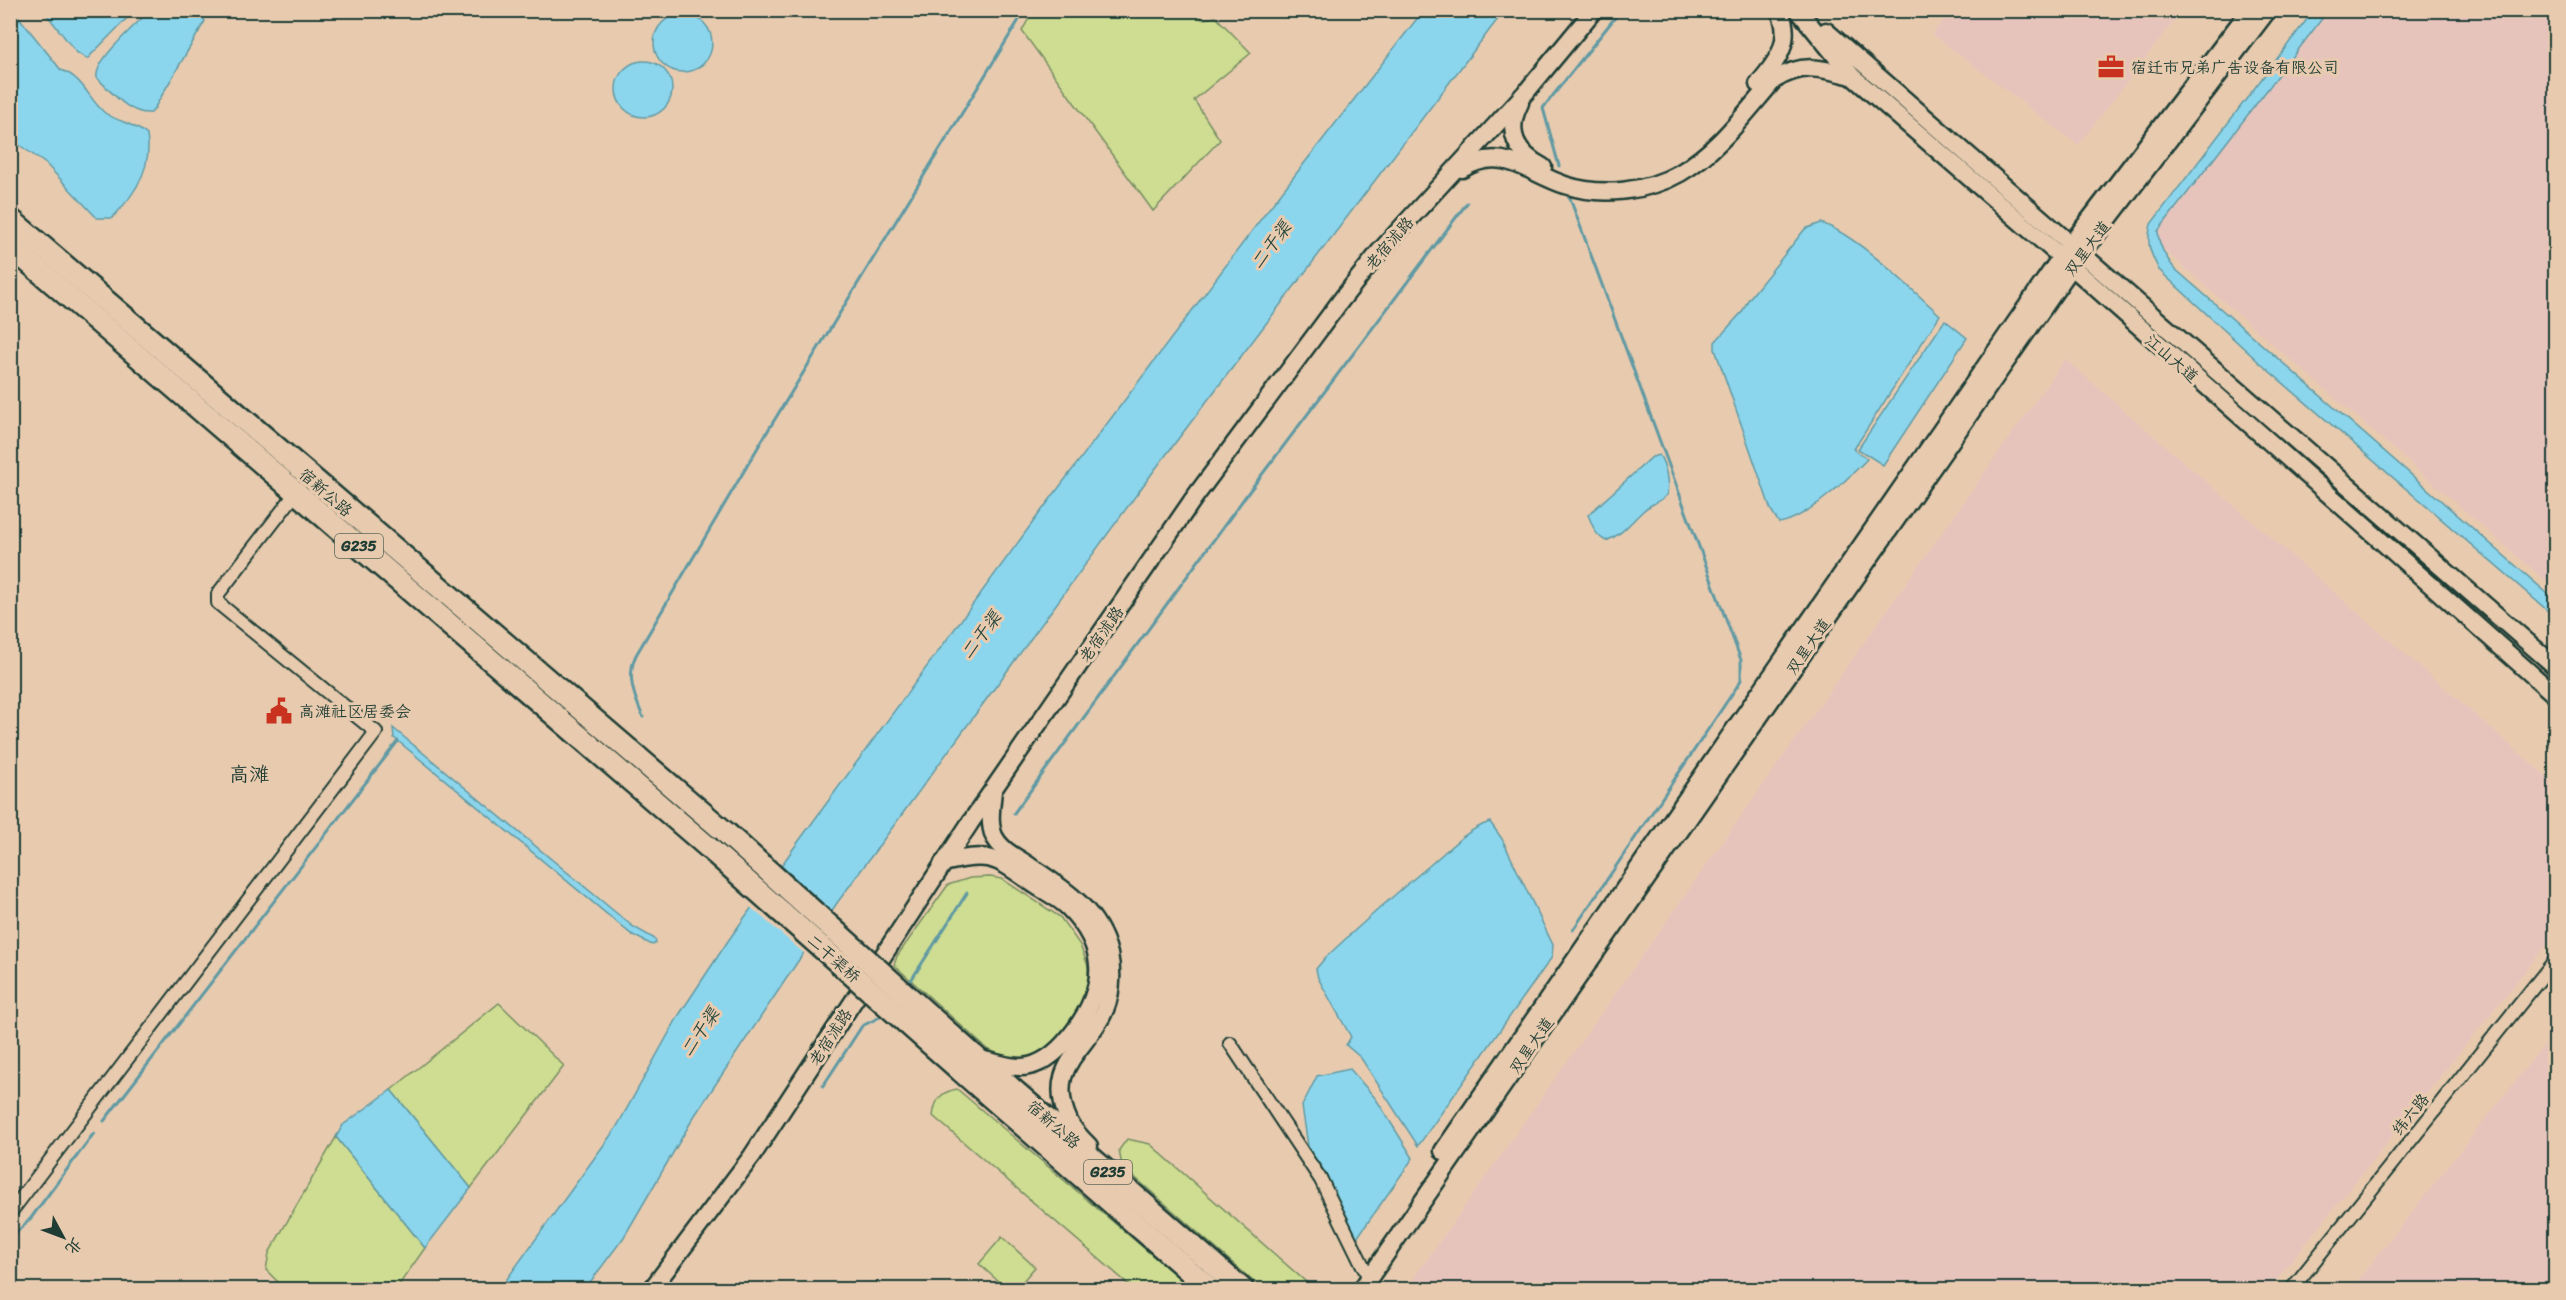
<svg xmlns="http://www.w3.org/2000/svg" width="2566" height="1300" viewBox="0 0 2566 1300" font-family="Sriracha,'LXGW WenKai TC',sans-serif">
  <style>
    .built { fill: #e6c4bc }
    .green { fill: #cedd91; stroke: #768d62; stroke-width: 1.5 }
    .water { fill: #8cd6ed; stroke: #6099a3; stroke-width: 1.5 }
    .pier { fill: #e8cbaf }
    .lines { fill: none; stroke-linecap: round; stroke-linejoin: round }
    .stream { stroke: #6099a3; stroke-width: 3 }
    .street-casing { stroke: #1f3d34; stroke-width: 16 }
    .secondary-casing { stroke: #1f3d34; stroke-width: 21 }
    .highway-casing { stroke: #1f3d34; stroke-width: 26 }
    .street { stroke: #e8cbaf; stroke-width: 12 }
    .secondary { stroke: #e8cbaf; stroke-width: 16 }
    .highway { stroke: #e8cbaf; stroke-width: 21 }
    .highway-bridge-casing { stroke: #1f3d34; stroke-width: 26; stroke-linecap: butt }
    .highway-bridge { stroke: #e8cbaf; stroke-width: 21 }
    .labels { text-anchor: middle; stroke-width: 6; stroke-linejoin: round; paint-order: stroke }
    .shield { fill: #e8cbaf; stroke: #5b6859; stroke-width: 1.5 }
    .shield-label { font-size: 15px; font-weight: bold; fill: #1f3d34 }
    .poi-label { font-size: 16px; fill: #1f3d34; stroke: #e8cbaf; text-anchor: start }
    .street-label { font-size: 16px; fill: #1f3d34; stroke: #e8cbaf }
    .water-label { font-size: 18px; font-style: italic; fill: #24453d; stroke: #e8cbaf }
    .quarter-label { font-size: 20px; fill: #1f3d34; stroke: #e8cbaf }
  </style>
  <rect width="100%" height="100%" fill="#e8cbaf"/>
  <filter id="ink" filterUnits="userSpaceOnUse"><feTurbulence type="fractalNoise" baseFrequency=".0167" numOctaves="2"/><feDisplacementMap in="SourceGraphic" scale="12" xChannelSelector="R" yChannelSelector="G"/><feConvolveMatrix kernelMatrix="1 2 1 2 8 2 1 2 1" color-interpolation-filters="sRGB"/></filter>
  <g filter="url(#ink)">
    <g class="built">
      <polygon points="1951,11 1951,10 2182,11 2078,145 1932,34"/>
      <polygon points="2323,11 2555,11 2555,589 2148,236"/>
      <polygon points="2065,359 2555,784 2555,934 2269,1289 1406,1289"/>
      <polygon points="2555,1031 2555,1289 2351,1289"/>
    </g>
    <g class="green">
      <polygon points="1033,11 1197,11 1202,19 1216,17 1251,53 1194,100 1220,140 1153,211 1022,31"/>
      <polygon points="990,877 1002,879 1060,917 1080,945 1088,966 1088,996 1071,1026 1043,1052 1027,1061 1011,1060 987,1049 894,965 897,956 948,885 970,878"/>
      <polygon points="499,1003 564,1066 471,1188 391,1090"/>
      <path d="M957,1089L1192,1289H1134L933,1116C935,1100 940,1092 957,1089Z"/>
      <polygon points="336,1137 425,1248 396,1289 285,1289 266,1270 269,1253"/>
      <polygon points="1127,1139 1150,1144 1314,1289 1262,1289 1122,1166 1119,1150"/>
      <polygon points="1002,1237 1035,1267 1016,1289 1007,1289 979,1264"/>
    </g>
    <g class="water">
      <path d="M13,10L61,70C84,78 88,99 105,113C118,122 136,124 147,135C153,167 134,196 112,218H97L46,164L11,139L10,11Z"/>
      <path d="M2314,10L2328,11L2158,231C2158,245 2166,257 2174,268L2555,600V617L2261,364L2159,270C2150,252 2146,244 2151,224Z"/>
      <polygon points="44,11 134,11 87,59 76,52"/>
      <path d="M149,11H198L205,21L154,109L151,113C129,115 112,92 97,78C94,60 136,25 149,11Z"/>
      <polygon points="1423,11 1504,11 1156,468 837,903 695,1115 624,1237 585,1289 499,1290 616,1128 679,1015 728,941 793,849 1036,518 1267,211"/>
      <circle cx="683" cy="43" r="29"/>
      <circle cx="644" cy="89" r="28"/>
      <path d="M1821,223C1857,235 1911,289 1940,315L1854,449L1867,459C1848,479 1806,519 1779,523L1771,510L1715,349V342L1742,312L1748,300L1805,229Z"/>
      <polygon points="1945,320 1967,338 1883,465 1858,449"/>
      <path d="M1659,455C1666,464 1669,484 1667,495C1660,502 1650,504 1643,511C1630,523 1623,534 1606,541C1594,535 1593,525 1588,515L1652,457Z"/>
      <polygon points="393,728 632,926 655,939 656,943 652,945 631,934 398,741 394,738"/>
      <path d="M1490,822L1502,839L1553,945L1552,957L1418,1146L1361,1058L1346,1045L1351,1037L1318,978L1316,969L1325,958C1359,926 1394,895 1430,865C1449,849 1466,830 1490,822Z"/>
      <polygon points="1350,1069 1376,1099 1413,1158 1357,1238 1322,1168 1309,1152 1302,1106 1317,1076"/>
      <polygon points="391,1090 471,1188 425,1248 336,1137 343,1125"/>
    </g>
    <polygon class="pier" points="775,871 830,918 805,954 749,906"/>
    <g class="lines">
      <g class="stream">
        <polyline points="1559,166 1543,108 1621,10"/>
        <polyline points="1568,193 1741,660 1741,680 1736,688 1573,930"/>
        <path d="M643,717C634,696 626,676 636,655L764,437L1025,10"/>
        <polyline points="1014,813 1248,493 1467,203"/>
        <polyline points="908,985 967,893"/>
        <polyline points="823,1086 862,1026 886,1014"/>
        <polyline points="104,1121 398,741"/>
        <polyline points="10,1239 31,1218 94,1133"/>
      </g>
      <g class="street-casing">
        <g id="street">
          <polyline points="1230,1043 1321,1180 1369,1278"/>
          <polyline points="10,1213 376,732 218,603 218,594 299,489"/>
          <polyline points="2291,1290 2556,959"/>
        </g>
      </g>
      <g class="secondary-casing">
        <g id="secondary">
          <polyline points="1798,10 1852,76 2061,257 2556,696"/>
          <polyline points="1826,31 2556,667"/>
          <path d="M1758,84C1777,62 1794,40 1779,10"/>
          <path d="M1520,103C1505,132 1516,153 1543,167"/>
          <path d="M1462,169C1502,144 1528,173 1565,185C1601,197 1647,192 1680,173C1719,150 1745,113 1774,80C1803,62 1820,68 1852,76"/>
          <path d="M993,790C992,804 988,822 994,836C1000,849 1013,855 1025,863C1061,887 1098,908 1109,954C1113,973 1112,998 1102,1016C1080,1055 1046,1070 1069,1121C1073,1130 1082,1139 1089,1146"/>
          <path d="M943,863C992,851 996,858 1035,885C1046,892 1060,899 1069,908C1108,948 1106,987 1075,1030C1064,1045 1048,1062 1029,1066C1013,1070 992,1061 976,1058"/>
          <polyline points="1443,1151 2061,257 2250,10"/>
          <polyline points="651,1290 752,1156 970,823 1194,498 1342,299 1380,251 1527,91 1594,10"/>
          <polyline points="1361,1290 2071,268 2268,10"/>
        </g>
      </g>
      <g class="highway-casing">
        <g id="highway">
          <polyline points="10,219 726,833"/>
          <polyline points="10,246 708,847"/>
          <polyline points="973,1055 1243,1290"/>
          <polyline points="960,1070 1211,1290"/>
        </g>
      </g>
      <use href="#street" class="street"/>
      <use href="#secondary" class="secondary"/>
      <use href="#highway" class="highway"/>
      <g class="highway-bridge-casing">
        <g id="highway-bridge">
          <polyline points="726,833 973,1055"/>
          <polyline points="708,847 960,1070"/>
        </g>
      </g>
      <use href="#highway-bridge" class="highway-bridge"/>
    </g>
  </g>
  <defs>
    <g id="office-bare" transform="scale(2.07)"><path d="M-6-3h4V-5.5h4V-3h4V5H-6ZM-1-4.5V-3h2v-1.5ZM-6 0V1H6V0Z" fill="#c8321e" stroke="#e8cbaf" stroke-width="2.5" paint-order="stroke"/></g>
    <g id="civic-bare" transform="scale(2.07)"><path d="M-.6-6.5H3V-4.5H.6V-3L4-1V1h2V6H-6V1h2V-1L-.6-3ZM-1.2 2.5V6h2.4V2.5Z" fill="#c8321e" stroke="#e8cbaf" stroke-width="2.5" paint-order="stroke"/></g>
  </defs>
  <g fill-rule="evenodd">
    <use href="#office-bare" x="2111" y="67"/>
    <use href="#civic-bare" x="279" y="711"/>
  </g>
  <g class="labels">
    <g class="shield">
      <rect x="335" y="534" width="48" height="24" rx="4.5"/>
      <rect x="1084" y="1160" width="48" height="24" rx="4.5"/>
    </g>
    <g class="shield-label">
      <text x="359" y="551">G235</text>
      <text x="1108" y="1177">G235</text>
    </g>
    <g class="poi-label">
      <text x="2131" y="73">宿迁市兄弟广告设备有限公司</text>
      <text x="299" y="717">高滩社区居委会</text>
    </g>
    <g class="street-label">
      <text transform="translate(1389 243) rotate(-49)" y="6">老宿沭路</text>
      <text transform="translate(2087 248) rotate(-53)" y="6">双星大道</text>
      <text transform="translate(2172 358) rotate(41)" y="6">江山大道</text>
      <text transform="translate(326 492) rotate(41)" y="6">宿新公路</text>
      <text transform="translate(1101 634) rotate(-55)" y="6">老宿沭路</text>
      <text transform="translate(1808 646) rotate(-55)" y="6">双星大道</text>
      <text transform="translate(834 958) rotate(41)" y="6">二干渠桥</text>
      <text transform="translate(830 1037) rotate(-57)" y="6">老宿沭路</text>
      <text transform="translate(1531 1045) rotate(-55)" y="6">双星大道</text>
      <text transform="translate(2410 1114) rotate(-51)" y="6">纬六路</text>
      <text transform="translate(1054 1124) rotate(41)" y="6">宿新公路</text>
    </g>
    <g class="water-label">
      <text transform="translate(1271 245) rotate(-53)" y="6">二干渠</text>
      <text transform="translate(981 635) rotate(-53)" y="6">二干渠</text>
      <text transform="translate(700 1032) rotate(-56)" y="6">二干渠</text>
    </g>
    <g class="quarter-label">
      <text x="249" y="781">高滩</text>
    </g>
  </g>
  <rect width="2566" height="1300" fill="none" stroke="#e8cbaf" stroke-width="36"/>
  <rect x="18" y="18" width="2530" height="1264" fill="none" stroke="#1f3d34" stroke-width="2" filter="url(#ink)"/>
  <g transform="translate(63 1237) rotate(131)" stroke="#e8cbaf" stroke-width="4.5" paint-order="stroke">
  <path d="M0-4.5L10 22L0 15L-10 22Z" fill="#1f3d34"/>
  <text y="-9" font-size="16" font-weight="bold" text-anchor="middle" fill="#1f3d34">北</text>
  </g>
</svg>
